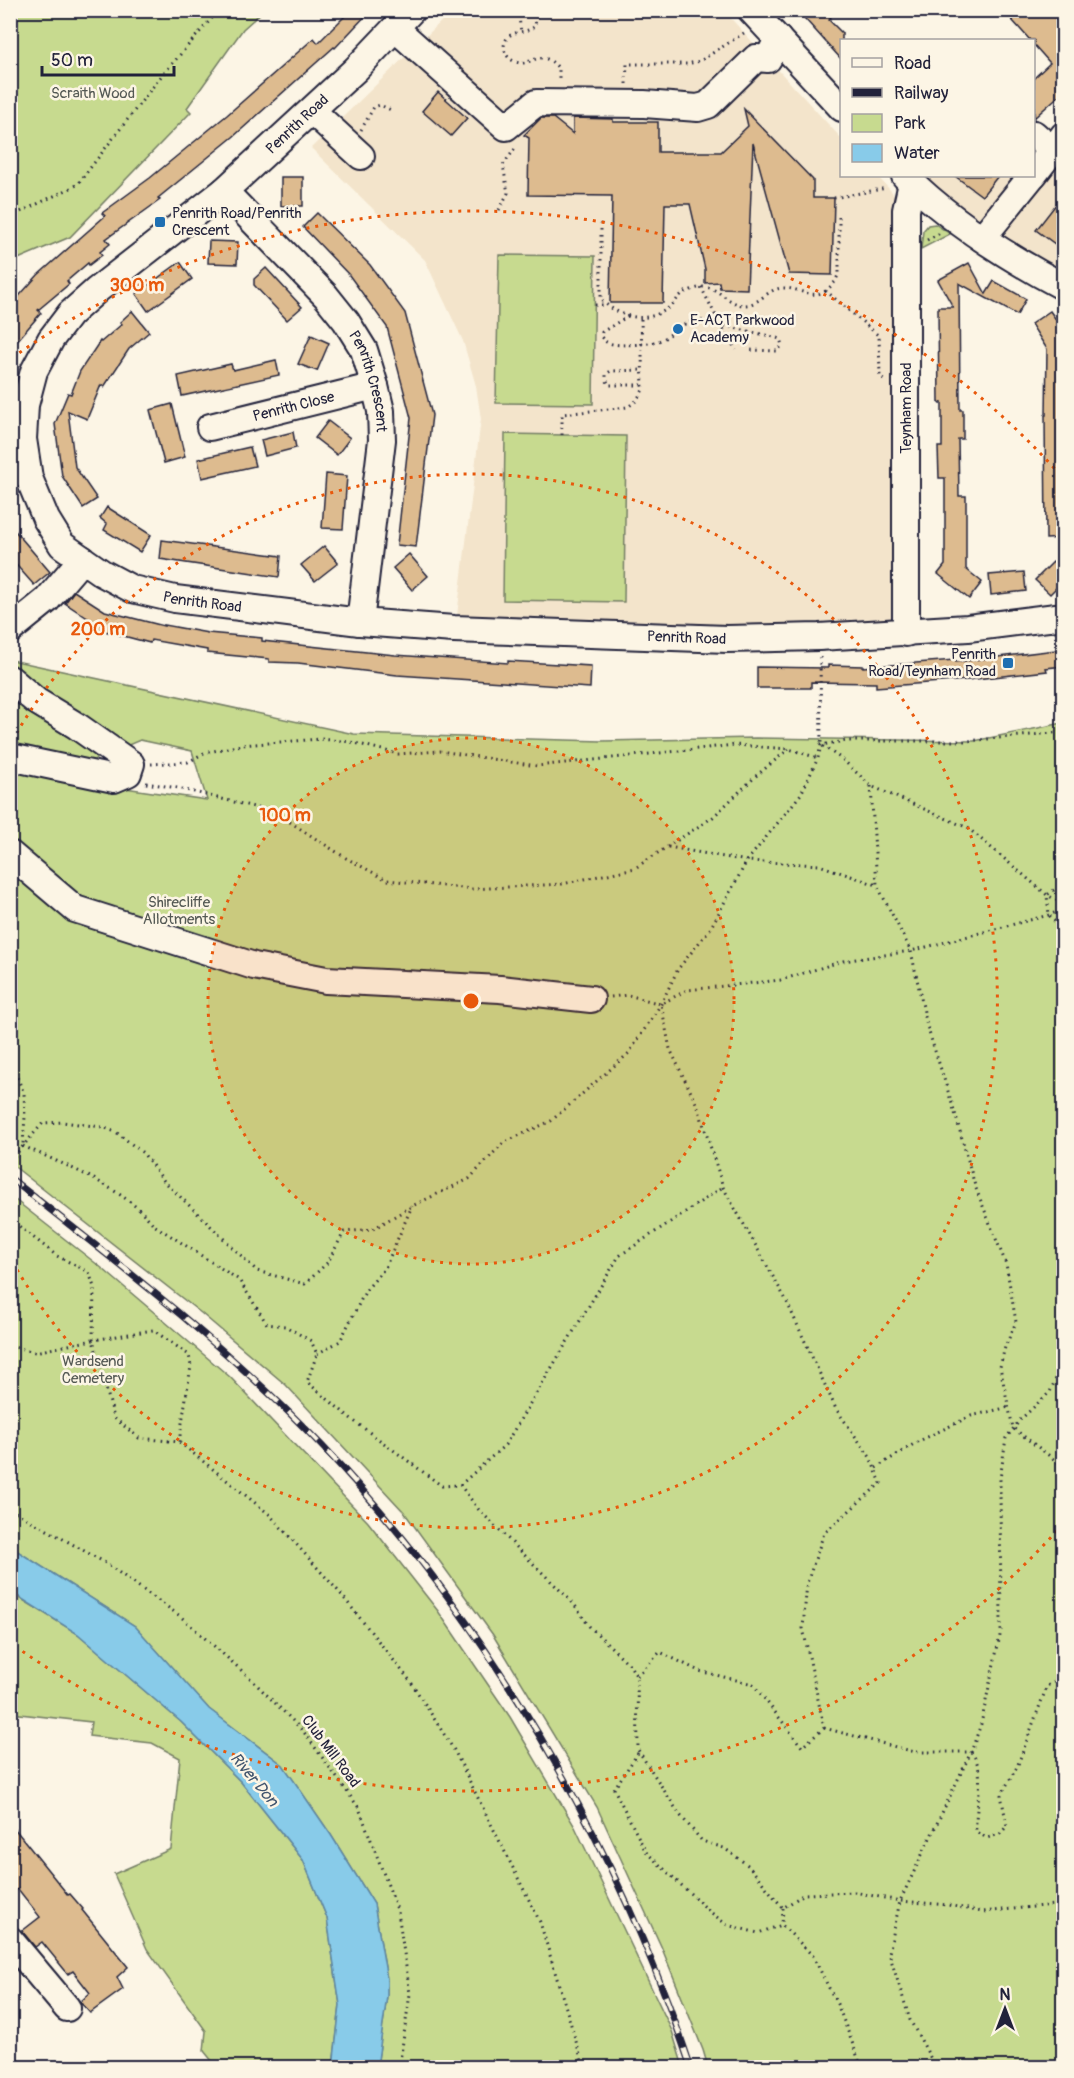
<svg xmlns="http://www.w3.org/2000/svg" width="1074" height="2078" viewBox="0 0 1074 2078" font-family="Pangolin,sans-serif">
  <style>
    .built { fill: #f3e4cb }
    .green { fill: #c7da8f; stroke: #747e65; stroke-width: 1.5; fill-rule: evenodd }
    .water { fill: #88cbe9; stroke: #5f87a3; stroke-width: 1.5 }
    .building { fill: #ddbb8f; stroke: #22223b; stroke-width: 1.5 }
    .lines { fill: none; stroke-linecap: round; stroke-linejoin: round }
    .minor-casing { stroke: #22223b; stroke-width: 30 }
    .path { stroke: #22223b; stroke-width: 3; stroke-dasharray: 1.5 4.5; stroke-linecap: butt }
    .minor { stroke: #fcf5e5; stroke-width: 26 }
    .rail-casing { stroke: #22223b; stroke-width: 7 }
    .rail { stroke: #fcf5e5; stroke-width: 4.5; stroke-dasharray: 14; stroke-linecap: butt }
    .ring { fill: none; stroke: #e8590c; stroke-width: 3; stroke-dasharray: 3 6 }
    .poi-dot { fill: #1f6fb2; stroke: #fcf5e5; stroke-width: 2 }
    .labels { text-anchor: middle; stroke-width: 5; stroke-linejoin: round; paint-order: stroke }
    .park-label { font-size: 15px; fill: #545954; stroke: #fcf5e5 }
    .street-label { font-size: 15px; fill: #22223b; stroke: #fcf5e5 }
    .poi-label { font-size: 15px; fill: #22223b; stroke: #fcf5e5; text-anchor: start }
    .water-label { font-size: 16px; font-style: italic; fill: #41556f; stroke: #fcf5e5 }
    .centre { fill: #e8590c; stroke: #fcf5e5; stroke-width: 3 }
    .ring-label { font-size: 18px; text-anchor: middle; font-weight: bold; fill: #e8590c; stroke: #fcf5e5; stroke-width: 5; stroke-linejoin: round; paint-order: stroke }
  </style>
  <rect width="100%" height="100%" fill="#fcf5e5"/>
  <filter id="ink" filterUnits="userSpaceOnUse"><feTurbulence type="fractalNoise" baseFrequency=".0167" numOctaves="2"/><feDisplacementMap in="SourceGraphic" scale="12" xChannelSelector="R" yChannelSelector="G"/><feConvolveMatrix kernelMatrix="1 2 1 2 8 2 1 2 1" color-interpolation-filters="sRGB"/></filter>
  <g filter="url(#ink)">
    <g class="built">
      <polygon points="452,11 724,11 841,138 842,176 877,176 892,192 897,202 897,625 736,626 456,624 481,419 476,386 463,341 425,260 311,148"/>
      <polygon points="1034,142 1063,169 1063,287 906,176 1034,176"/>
    </g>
    <g class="green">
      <polygon points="21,11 263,11 243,29 187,108 191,112 70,237 11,262 10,19"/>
      <polygon points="935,224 950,234 921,249 923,231 928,225"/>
      <polygon points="499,255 595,256 593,404 496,403"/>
      <polygon points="505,434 626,436 624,602 503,600"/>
      <path d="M11,660L354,734L602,741L756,738L974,741L1063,723V2067H708L703,2050L661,1946L597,1807L493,1635L404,1512L286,1385L201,1313L11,1164ZM140,740L192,751L207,800L77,781L95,759Z"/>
      <polygon points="10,1196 103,1269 230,1377 368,1522 438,1611 510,1717 575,1827 672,2031 683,2067 377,2067 387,1996 387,1979 374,1904 331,1835 283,1765 209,1709 135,1626 11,1547"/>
      <polygon points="10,1592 78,1634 181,1722 241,1782 303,1860 327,1918 340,2005 333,2067 217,2067 204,2051 206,2031 147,1949 114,1874 171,1849 180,1758 152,1743 89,1736 91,1722 11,1713"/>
    </g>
    <polygon class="water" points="11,1547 135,1626 209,1709 283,1765 331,1835 374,1904 387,1979 387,1996 377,2067 333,2067 340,2005 327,1918 303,1860 241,1782 181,1722 78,1634 11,1592"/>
    <g class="building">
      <polygon points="351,10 371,10 335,48 334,47 233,137 158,198 160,200 106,239 110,244 100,252 102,255 89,265 88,263 67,281 69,284 38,310 41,313 10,349 10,306 38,275 105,216 102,213 150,178 227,115 314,38 318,43"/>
      <polygon points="797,10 824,10 831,18 829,20 842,33 842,60"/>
      <polygon points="1003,10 1048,10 1064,28 1064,91 1034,118 1034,78 1050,63 1034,45 1034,40 1030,40"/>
      <polygon points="438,92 467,118 451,136 422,111"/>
      <polygon points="744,109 813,180 813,198 834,198 832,275 789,274 753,143 747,289 720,288 719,282 705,283 705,269 690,204 665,204 663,303 610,303 612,196 528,195 529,138 524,135 541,118 553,118 573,134 573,118 613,119 613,122 658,122 658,152 721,152 748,126"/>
      <polygon points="955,176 998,176 982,196"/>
      <rect x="281" y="177" width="22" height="29"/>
      <polygon points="1064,194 1064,234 1055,244 1036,230"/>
      <polygon points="317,213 370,265 405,313 432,415 416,547 397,545 411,418 387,327 349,275 303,227"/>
      <polygon points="209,241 238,242 237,264 208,263"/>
      <polygon points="180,262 192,279 148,311 136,294"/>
      <polygon points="969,263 986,294 994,281 1026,299 1017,315 959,283 960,410 963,410 963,439 958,439 959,496 966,496 966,569 982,582 969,599 938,574 945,565 945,478 939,478 938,447 942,447 942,402 939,403 938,307 953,307 938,280"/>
      <polygon points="266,268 302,307 287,320 254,285 254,279"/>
      <polygon points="132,311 149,332 129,349 104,387 101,385 87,419 68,411 75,467 97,499 83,508 62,476 55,424 68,393 71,394 80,371 100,341 101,342 122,324 120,322"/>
      <polygon points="1050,311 1064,331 1064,538 1046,539 1045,415 1046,415 1047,349 1031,324"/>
      <polygon points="311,335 329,343 317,371 298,364"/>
      <polygon points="276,360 279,375 182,396 178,376 231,364 233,370"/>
      <polygon points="172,404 185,457 164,463 150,410"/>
      <polygon points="328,421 350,438 337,455 315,438"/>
      <polygon points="293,432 296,448 265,456 261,440"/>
      <polygon points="250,447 255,466 202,478 198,459"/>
      <polygon points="326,474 347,476 343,529 322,528"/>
      <polygon points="107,507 151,535 140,552 104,530 107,524 100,518"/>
      <polygon points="10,525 50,572 34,585 10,558"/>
      <polygon points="162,540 281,556 279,577 160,559"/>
      <polygon points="324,546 338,563 315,581 301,565"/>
      <polygon points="1064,551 1064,580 1050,594 1035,580"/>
      <polygon points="409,554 428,576 412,590 393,568"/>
      <polygon points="1024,572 1026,591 991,595 989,575"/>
      <polygon points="74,591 105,611 164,626 164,625 208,633 262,638 262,641 395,655 508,663 508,661 591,666 590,688 397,675 298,663 269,662 269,659 207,653 207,650 151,640 150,643 97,629 98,625 65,603"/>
      <polygon points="1064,649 1064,666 1046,668 1047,671 967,680 876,687 876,683 811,682 811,688 757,688 757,667 828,668 828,665 863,666 863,667 955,660 956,662"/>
      <polygon points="10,1823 68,1895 70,1894 83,1909 82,1910 128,1967 117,1977 123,1989 90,2013 80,2002 90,1993 73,1971 68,1974 42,1942 35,1947 22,1931 40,1917 18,1889 10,1895"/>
    </g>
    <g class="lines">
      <g class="minor-casing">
        <g id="minor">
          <path id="s1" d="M412,10L356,69L224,191L97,290L70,314L51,339L34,371L25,405L23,439L29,478L46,519L62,545L102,573L132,589L175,599L360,622L454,629L727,639L819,637L968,628L1064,616"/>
          <polyline points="751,10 842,108"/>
          <polyline points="395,28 506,127 536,103 644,104 698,108 708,105 756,58 768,59 778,39"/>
          <polyline points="312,111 361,156"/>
          <polyline points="1034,134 1052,150"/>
          <polyline points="1034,174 1064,135"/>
          <path d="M905,176C950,221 1007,257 1064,287"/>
          <path id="s2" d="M224,191L326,296L346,321L364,350L375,386L381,411L382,440L360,622"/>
          <polyline points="982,238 1032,176"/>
          <path id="s3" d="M210,427L375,386"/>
          <polyline points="10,630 47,600 82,559"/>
          <polyline points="906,633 906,210 912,183"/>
          <polyline points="10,679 36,701 77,726 131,764 128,773 114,779 10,757"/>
          <polyline points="10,854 75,909 254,966 326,980 500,989 591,999"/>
          <polyline points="10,1940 67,2008"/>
        </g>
      </g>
      <g class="path">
        <polyline points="518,10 521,32"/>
        <path d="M537,10L535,26C528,33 517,30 509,36C498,47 507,62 521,63C529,63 536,57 544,58C551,60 555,64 559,69V82"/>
        <polyline points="626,84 627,64 687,64 700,61 744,33"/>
        <polyline points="361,130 374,107 380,105 393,111"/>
        <polyline points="834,198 887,188"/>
        <polyline points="499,210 508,193 503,165 517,146"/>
        <polyline points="10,217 77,185 158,80 219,10"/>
        <polyline points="839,217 839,273 835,282 826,291 879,336 880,377 884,379"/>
        <path d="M601,223V300C622,319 649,325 672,305C676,302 677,298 681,295C685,291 697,288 703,287C719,287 728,305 745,305C759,305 767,289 782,288C799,287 810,300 826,291"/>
        <polyline points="927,240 940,233"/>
        <polyline points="701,287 720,324 736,350"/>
        <polyline points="595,305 605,305"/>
        <path d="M628,316L602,332L601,337C604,340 605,342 609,343C619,347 651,344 661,340C675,333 683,321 699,320L774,337L780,339L782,345L778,351L749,350"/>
        <polyline points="642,385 609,385 606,379 606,374 611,371 643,370"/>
        <polyline points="562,435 562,414 628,407 636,401 643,390 641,319"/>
        <polyline points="820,657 821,745 843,760 871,786 968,828 1047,895 1064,904"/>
        <polyline points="151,764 188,762 204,753 241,745 321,739 351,742 398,754 440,751 537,766 735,745 789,749 818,758"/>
        <polyline points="146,783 178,788 274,812 346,858 387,880 472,889 562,884 635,868 713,817 757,775 789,749"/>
        <polyline points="871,786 877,885 911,951 927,1026 955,1113 975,1186 1006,1264 1016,1322 1005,1347 1000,1367 1013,1428 1064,1467"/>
        <polyline points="668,847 747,861 819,865 877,885"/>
        <polyline points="1064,883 1047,895 1049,915 1064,932"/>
        <polyline points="611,997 628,995 661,1004 687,990 781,980 843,961 911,951 1049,915 1064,909"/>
        <polyline points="10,1061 24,1093 25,1117 23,1144"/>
        <path d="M23,1146C67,1166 123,1187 154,1225L239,1280L267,1324L285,1326L311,1341L317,1354L307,1382L354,1421L442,1486L460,1485L479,1510L574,1604L589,1626L629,1664L637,1677L638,1750L680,1815L702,1841L724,1848L749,1866L783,1908L804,1894L854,1892L900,1901L948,1905L982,1912L1064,1904"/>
        <polyline points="10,1161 43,1123 63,1122 102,1127 116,1132 143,1153 164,1181 257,1271 305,1284 328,1262 344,1232 373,1229 412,1206 469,1179 503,1143 551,1121 629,1053 661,1004 678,969 710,929 747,861 801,794 818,758 821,745 846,741 967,741 1064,732"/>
        <polyline points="10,1219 57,1256 89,1272 94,1287 93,1340 114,1418 139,1438 179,1442 269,1514 340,1593 411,1682 454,1750 540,1922 584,2068"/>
        <polyline points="10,1346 35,1352 93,1340 153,1330 189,1355 191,1366 179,1442"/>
        <polyline points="317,1354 340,1341 366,1290 385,1268 412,1206"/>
        <polyline points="876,1468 917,1442 971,1416 1009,1407"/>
        <polyline points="460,1485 505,1445 619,1256 723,1187"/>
        <polyline points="10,1509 104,1562 180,1616 249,1677 303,1731 359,1808 398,1912 410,1994 399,2068"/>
        <polyline points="637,1676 660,1652 699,1671 753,1684 802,1747 824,1728 803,1628 807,1583 824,1533 881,1483 870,1457 836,1409 785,1298 723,1187 698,1107 670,1049 661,1004"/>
        <path d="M824,1728L915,1752H971C988,1772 974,1807 976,1832L987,1838L1000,1834L1007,1826L1001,1795L1017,1767L1047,1686L1058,1680L1064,1682"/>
        <polyline points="638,1753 614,1789 646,1852 709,1911 727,1925 758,1933 782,1925"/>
        <polyline points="783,1908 782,1925 813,1956 838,2006 862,2068"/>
        <polyline points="936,2068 910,2020 889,1953 900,1901 971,1752 981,1724 1001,1631 1000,1479 1006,1438 1021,1419 1050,1392 1064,1360"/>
      </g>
      <use href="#minor" class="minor"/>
      <g class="rail-casing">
        <path id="rail" d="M10,1178C118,1263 228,1347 323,1447C487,1620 616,1841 691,2068"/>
      </g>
      <use href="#rail" class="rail"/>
    </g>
  </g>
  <circle cx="471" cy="1001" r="263" fill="#e8590c" fill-opacity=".12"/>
  <g class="ring">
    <circle cx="471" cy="1001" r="263"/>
    <path d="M12 741A527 527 0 1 1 12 1261"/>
    <path d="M1063 1524A790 790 0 0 1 12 1644M12 358A790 790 0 0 1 1063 478"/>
  </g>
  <g class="poi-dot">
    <rect x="154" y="216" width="12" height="12" rx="3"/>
    <circle cx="678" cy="329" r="6"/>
    <rect x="1002" y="657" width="12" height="12" rx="3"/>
  </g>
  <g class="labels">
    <g class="park-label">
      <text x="93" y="98">Scraith Wood</text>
      <text x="179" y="907">Shirecliffe<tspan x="179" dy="17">Allotments</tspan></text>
      <text x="93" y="1366">Wardsend<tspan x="93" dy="17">Cemetery</tspan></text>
    </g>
    <g class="street-label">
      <text transform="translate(297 124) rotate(-43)" y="5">Penrith Road</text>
      <text dy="5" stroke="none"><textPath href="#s2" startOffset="244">Penrith Crescent</textPath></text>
      <text dy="5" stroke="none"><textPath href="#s3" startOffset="86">Penrith Close</textPath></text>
      <text transform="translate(906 408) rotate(-90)" y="5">Teynham Road</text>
      <text dy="5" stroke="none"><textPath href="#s1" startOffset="864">Penrith Road</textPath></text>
      <text dy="5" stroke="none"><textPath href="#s1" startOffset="1350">Penrith Road</textPath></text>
      <text transform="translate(331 1751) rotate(53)" y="5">Club Mill Road</text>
    </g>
    <g class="poi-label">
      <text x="172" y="218">Penrith Road/Penrith<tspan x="172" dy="17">Crescent</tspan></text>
      <text x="690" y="325">E-ACT Parkwood<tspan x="690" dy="17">Academy</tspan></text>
      <text x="996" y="659" text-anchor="end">Penrith<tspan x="996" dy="17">Road/Teynham Road</tspan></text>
    </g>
    <g class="water-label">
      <text transform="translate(255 1779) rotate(50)" y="6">River Don</text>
    </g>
  </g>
  <circle cx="471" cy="1001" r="9" class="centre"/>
  <g class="ring-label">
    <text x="137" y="291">300 m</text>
    <text x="98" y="635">200 m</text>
    <text x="285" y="821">100 m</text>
  </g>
  <rect width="1074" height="2078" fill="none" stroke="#fcf5e5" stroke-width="36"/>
  <rect x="18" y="18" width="1038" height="2042" fill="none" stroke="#22223b" stroke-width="2" filter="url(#ink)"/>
  <rect x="840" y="39" width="195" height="138" fill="#fcf5e5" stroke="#a5a1a1" stroke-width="1.5"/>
  <rect x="852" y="58" width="30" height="9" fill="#fcf5e5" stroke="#a5a1a1" stroke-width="1.5"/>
  <text x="894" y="69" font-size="18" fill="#22223b">Road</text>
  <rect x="852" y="88" width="30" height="9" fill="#22223b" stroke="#a5a1a1" stroke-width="1.5"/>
  <text x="894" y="99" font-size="18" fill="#22223b">Railway</text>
  <rect x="852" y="114" width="30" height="18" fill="#c7da8f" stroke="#a5a1a1" stroke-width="1.5"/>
  <text x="894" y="129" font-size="18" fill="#22223b">Park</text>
  <rect x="852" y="144" width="30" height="18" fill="#88cbe9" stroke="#a5a1a1" stroke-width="1.5"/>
  <text x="894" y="159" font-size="18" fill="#22223b">Water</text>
  <g transform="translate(1005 2009)" stroke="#fcf5e5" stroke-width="4.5" paint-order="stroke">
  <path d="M0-4.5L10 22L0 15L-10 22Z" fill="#22223b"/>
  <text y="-9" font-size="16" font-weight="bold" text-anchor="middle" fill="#22223b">N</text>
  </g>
  <path d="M42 66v9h132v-9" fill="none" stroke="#22223b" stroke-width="3"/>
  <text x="51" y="66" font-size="18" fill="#22223b" stroke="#fcf5e5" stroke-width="4.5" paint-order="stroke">50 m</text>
</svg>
